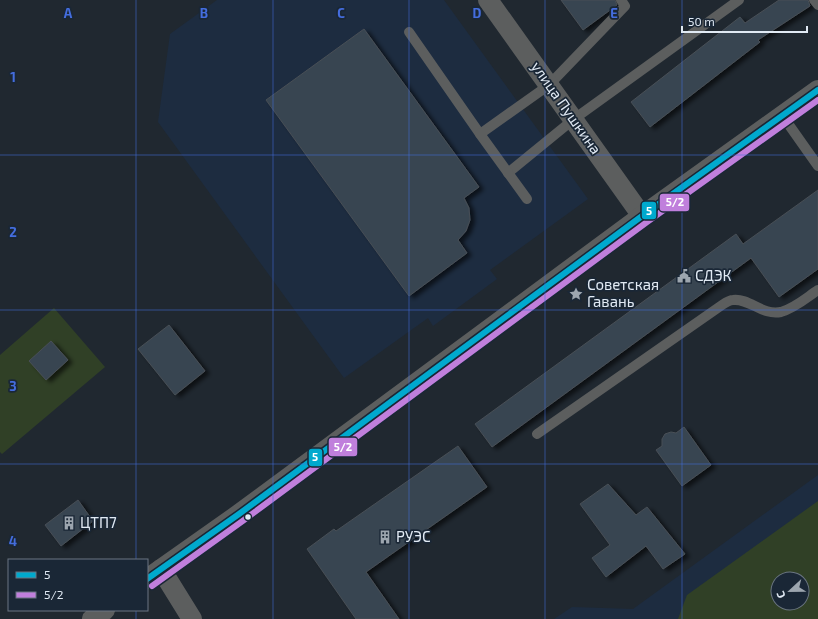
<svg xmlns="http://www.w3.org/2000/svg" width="818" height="619" viewBox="0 0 818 619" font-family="'Exo 2',sans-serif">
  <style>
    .built { fill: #1d2c40; fill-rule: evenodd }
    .green { fill: #304026; fill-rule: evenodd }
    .building { fill: #394551; stroke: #484f56; filter: url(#shadow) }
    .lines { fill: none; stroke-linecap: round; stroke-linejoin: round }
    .lane { stroke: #5c5e5e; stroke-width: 10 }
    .street { stroke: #5c5e5e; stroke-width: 20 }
    .bus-1-casing { stroke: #1a2736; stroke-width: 9 }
    .bus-2-casing { stroke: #1a2736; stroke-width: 9 }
    .bus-1 { stroke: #00a9ce; stroke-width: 6 }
    .bus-2 { stroke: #c07fdc; stroke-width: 6 }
    .grid { fill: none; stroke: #446dde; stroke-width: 1; stroke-opacity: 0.55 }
    .bus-dot { fill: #e1eaf4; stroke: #1a2736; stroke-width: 1.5 }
    .labels { text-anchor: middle; stroke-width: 3.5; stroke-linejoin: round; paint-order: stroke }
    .street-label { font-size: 15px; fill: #e1eaf4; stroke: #1a2736 }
    .poi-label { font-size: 15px; fill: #e1eaf4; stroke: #1a2736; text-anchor: start }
    .grid-label { font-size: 13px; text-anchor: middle; font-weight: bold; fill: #446dde; stroke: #1a2736; stroke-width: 3.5; stroke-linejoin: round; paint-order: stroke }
    .line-badge { stroke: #1a2736; stroke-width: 1.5 }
    .badge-label { font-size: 11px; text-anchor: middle; font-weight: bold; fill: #fff }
  </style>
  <defs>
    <filter id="shadow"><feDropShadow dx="4.5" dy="2.5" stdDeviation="2" flood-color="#0009"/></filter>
  </defs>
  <rect width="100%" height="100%" fill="#202830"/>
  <g class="built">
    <polygon points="217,0 444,0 588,199 490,270 497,279 433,326 428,318 344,378 158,122 170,34"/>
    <path d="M818,475V619H554L572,607L633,609ZM778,579H802V603H778Z"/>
  </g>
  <g class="green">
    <polygon points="54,308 105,367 2,454 0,452 0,355"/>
    <path d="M818,501V619H678L687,595ZM778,579H802V603H778Z"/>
  </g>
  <g class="building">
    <polygon points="561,0 615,0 617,5 583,30"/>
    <polygon points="779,0 808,0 810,6 758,40 760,42 650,127 631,102 740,17 745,23"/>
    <polygon points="364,29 479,187 464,198 469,208 470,220 466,231 458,240 467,253 409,296 266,100"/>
    <polygon points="818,190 818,269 779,297 751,258 492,447 475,424 736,234 743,244"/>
    <polygon points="169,325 205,371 175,395 138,349"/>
    <polygon points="51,341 68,360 46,380 29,361"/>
    <polygon points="684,427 711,465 682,486 656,450 662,446 662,439 665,434 671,432 676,433"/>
    <polygon points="458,446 487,487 366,572 399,619 356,619 307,549 334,529 336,531"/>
    <polygon points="608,484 636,515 647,507 685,554 663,569 646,546 606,577 592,558 610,545 580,504"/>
    <polygon points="78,500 93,521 61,546 45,525"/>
  </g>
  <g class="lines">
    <g class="lane">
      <polyline points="814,0 818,5"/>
      <polyline points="409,32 480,134"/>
      <polyline points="782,115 818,166"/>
      <polyline points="508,173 574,119 739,0"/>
      <polyline points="527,199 480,134 549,85 625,6 621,0"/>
      <path d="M537,434L722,305C725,303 730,300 733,300C750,298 762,316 781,312C795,308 806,298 818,290"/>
    </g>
    <g class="street">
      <polyline points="488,0 642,216"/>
      <polyline points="161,569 192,619"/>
      <polyline points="147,579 239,514 642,216 818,90"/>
      <polyline points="92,619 105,610"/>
    </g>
    <g class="bus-1-casing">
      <polyline id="bus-1" points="147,579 239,514 642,216 818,90"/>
    </g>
    <g class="bus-2-casing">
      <polyline id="bus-2" points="152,586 244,520 647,222 818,100"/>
    </g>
    <use href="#bus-1" class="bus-1"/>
    <use href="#bus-2" class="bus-2"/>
  </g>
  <path class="grid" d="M136,0V560M273,0V619M409,0V619M545,0V619M682,0V619M0,155H818M0,310H818M0,464H818M136,610V619"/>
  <defs>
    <g id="civic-bare" transform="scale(1.08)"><path d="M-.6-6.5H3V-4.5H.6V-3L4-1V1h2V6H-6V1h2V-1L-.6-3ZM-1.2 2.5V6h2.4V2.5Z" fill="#9da6af" stroke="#1a2736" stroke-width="2.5" paint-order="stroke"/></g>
    <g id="sight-bare" transform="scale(1.08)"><path d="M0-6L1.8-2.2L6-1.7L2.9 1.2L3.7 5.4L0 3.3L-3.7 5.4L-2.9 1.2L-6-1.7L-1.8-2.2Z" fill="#9da6af" stroke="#1a2736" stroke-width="2.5" paint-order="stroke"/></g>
    <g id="building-bare" transform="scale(1.08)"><path d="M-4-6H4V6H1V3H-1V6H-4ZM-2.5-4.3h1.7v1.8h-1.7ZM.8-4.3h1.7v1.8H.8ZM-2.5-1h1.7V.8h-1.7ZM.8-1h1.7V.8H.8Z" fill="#9da6af" stroke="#1a2736" stroke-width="2.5" paint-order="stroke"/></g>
  </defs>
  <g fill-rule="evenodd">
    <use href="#civic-bare" x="684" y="276"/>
    <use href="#sight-bare" x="576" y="294"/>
    <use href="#building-bare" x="69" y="523"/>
    <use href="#building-bare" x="385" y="537"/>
  </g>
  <circle class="bus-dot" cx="248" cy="517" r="3.5"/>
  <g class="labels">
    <g class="street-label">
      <text transform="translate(566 108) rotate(55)" y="5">улица Пушкина</text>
    </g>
    <g class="poi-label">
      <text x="695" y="281">СДЭК</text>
      <text x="587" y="290">Советская<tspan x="587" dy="17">Гавань</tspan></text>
      <text x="80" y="528">ЦТП7</text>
      <text x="396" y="542">РУЭС</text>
    </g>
  </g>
  <g class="grid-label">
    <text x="68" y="18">A</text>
    <text x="204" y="18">B</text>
    <text x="341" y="18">C</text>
    <text x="477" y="18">D</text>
    <text x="614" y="18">E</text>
    <text x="13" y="82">1</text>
    <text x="13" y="237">2</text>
    <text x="13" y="391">3</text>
    <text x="13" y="546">4</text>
  </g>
  <g class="line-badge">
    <rect x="659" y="193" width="31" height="19" rx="4" fill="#c07fdc"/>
    <rect x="641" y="201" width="16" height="19" rx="4" fill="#00a9ce"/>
    <rect x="328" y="437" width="30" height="20" rx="4" fill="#c07fdc"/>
    <rect x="308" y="448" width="15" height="19" rx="4" fill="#00a9ce"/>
  </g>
  <g class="badge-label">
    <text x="675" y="206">5/2</text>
    <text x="649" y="215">5</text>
    <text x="343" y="451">5/2</text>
    <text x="315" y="461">5</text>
  </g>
  <rect x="8" y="559" width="140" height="52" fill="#1a2736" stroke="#6a7582"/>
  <rect x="16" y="572" width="20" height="6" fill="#00a9ce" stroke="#6a7582"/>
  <text x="44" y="579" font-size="12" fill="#e1eaf4">5</text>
  <rect x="16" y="592" width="20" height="6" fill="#c07fdc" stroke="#6a7582"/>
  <text x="44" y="599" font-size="12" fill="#e1eaf4">5/2</text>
  <g transform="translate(790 591) rotate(248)"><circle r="19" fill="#1a2736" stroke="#6a7582"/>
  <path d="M0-3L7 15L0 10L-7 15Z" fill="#9da6af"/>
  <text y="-6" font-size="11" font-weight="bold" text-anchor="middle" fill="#e1eaf4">С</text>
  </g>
  <path d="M682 26v6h125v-6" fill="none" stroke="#e1eaf4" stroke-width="2"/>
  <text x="688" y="26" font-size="12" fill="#e1eaf4" stroke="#1a2736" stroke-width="3" paint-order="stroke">50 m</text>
</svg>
